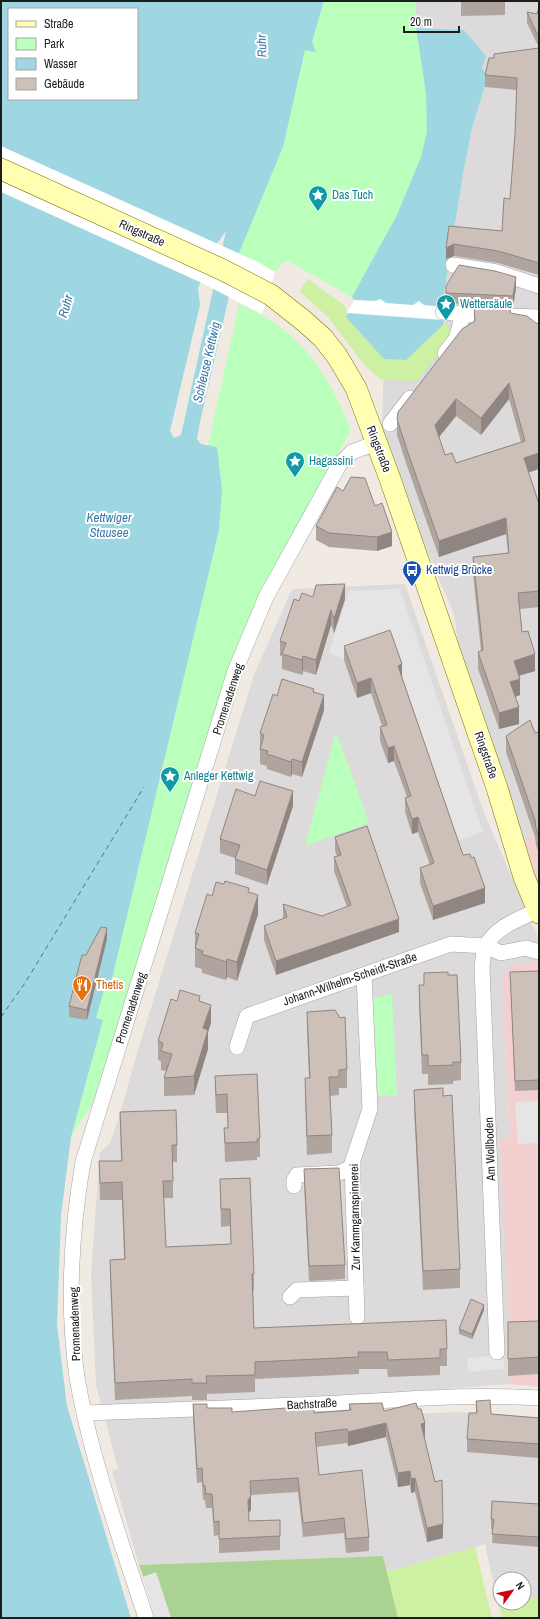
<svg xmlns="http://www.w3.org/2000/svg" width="540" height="1619" viewBox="0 0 540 1619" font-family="'Archivo Narrow',sans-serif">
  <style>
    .residential { fill: #dcdada }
    .commercial { fill: #f3cfd0 }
    .grass { fill: #cef0a2 }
    .forest { fill: #aad393 }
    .park { fill: #baffbb }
    .parking { fill: #e5e5e5 }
    .water { fill: #9ed7e2; fill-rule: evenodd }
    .pier { fill: #fff }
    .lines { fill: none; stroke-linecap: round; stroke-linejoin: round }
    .ferry { stroke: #3b78a6; stroke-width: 1; stroke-dasharray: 5 4; stroke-linecap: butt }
    .street-casing { stroke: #a4a4a4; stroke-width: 16 }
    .secondary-casing { stroke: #747900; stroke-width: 22 }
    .street { stroke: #fff; stroke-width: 15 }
    .secondary { stroke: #fffeb1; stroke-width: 21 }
    .wall { fill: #afa59e; fill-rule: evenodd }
    .shaded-wall { fill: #8f8681 }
    .building { fill: #ccc0b8; stroke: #8f8681; fill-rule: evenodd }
    .labels { text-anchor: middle; stroke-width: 4; stroke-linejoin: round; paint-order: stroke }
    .culture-label { font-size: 12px; fill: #0d838f; stroke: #fff; text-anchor: start }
    .street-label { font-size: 12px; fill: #1d1d1d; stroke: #fff }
    .transit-label { font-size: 12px; fill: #164399; stroke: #fff; text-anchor: start }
    .food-label { font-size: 12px; fill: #c56008; stroke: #fff; text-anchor: start }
    .water-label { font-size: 13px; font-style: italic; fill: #3b78a6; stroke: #fff }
  </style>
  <rect width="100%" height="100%" fill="#f0eae2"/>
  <g class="residential">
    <polygon points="416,1 539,1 539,834 520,840 460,655 454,614 410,511 382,432 384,359 443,325 443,300 463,174 472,128 485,87 486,76 464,30 416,28"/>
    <polygon points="405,584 484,813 539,940 539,959 528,963 517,964 502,981 510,1140 501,1140 510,1338 509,1384 370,1395 260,1420 460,1412 539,1417 539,1598 524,1597 524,1579 500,1579 500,1595 496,1595 485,1544 387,1572 383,1556 139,1565 112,1471 118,1469 96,1385 91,1273 100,1152 110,1143 119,1117 138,1050 254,675 292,589"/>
  </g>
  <g class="commercial">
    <polygon points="539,834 539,886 520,840"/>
    <polygon points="539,959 539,1387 509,1384 510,1338 500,1140 510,1139 502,981 508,971 517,964 528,963"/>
  </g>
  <g class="grass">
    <polygon points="308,279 345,306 347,313 346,317 443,325 443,320 452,335 451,338 417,381 380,379 362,362 328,317 299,291"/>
    <polygon points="475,1547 492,1618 398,1618 387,1572"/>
    <polygon points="496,1595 500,1595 500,1603 524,1603 524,1597 539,1598 539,1618 502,1618"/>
  </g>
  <polygon class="forest" points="383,1556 398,1618 171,1618 156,1573 143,1577 139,1565"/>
  <g class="park">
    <polygon points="324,1 416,1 416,28 426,93 427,132 421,157 397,215 352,297 288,261 282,263 275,272 239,253 283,147 305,50 316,51 312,42"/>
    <path d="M239,304C299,328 328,372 351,430L247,623L229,673L100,1091L71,1137L103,1020L96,1018L104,990L106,987H110L219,530L222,489L217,448L208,446Z"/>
    <polygon points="336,731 369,823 305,846"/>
    <polygon points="392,993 397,1095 378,1096 373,999"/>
  </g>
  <g class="parking">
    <polygon points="400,589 483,832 457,841 390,642 343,659 329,652 349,591"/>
    <polygon points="539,1101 539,1143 518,1144 515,1102"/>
    <polygon points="503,1355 505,1369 468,1372 467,1358"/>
    <polygon points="156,1572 171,1618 155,1618 143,1577"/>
  </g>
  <g class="water">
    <path d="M1,1H324L312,42L316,52L305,50L283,147L239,253L200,422L197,439L201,444L217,447L222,489L219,530L110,987H106L104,990L96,1018L103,1020L71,1137L61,1216L57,1325L67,1406L131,1618H1ZM9,9H137V99H9ZM226,231L181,435L174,438L170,431L200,305L198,288L216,245Z"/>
    <polygon points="416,28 464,30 486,56 482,68 488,77 472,128 463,174 443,300 443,325 406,360 384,359 346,317 354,300 352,297 397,215 421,157 427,132 426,93"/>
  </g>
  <g class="pier">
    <polygon points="1,146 258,262 275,272 262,314 202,283 1,192"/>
    <polygon points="380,299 386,303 413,305 419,301 424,305 443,307 443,320 347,313 354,300 375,301"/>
  </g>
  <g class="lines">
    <polyline class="ferry" points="1,1017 25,983 144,787"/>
    <g class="street-casing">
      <g id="street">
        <polyline points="453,265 497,272 539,286"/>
        <polyline points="443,312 472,315"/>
        <polyline points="508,316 539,317"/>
        <polyline points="445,353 456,339 463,314"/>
        <polyline points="390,424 410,398"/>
        <polyline points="237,1047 247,1016 451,944 486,946 501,953 526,948 539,952"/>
        <polyline points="294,1186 294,1180 297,1175 339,1173 352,1167"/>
        <polyline points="290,1297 297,1290 356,1288"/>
        <polyline points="357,1317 352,1163 370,1109 364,975"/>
        <path d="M497,1352L482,967C483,961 483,952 486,946C496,926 520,919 538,910"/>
        <path d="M84,1413C162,1410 240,1408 318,1404C392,1401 465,1393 539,1398"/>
        <path d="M146,1618C121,1541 90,1456 77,1377C67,1307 71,1232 83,1162L235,671L266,597L339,465L352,452L376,443"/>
      </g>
    </g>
    <g class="secondary-casing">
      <polyline id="secondary" points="1,169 223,270 271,295 304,321 323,338 337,356 356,388 390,479 497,788 524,877 539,913"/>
    </g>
    <use href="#street" class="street"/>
    <use href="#secondary" class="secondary"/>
  </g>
  <g class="wall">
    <polygon points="461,1 505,1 505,15 461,16"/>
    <polygon points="539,6 539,275 498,263 454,256 446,259 449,226 502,231 510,199 515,134 517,90 485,87 485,75 539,48 527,23 527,12 537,14"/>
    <polygon points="446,286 516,288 513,307 446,303"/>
    <path d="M474,306L511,313L529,473L539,504V607L520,609L522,632L535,671L519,676L520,695L515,697L519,724L499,729L478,669V652L481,651L473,573V557L508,553L506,534L439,557L407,466L397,435V419L474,322ZM509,399L521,442L456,463L445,455L439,437L456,416L481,435Z"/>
    <polygon points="343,491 375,506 392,546 377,551 329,547 316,540 316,526"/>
    <polygon points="313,597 345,599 334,633 331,625 316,675 303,671 302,675 282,669 282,656 280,656 280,641"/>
    <polygon points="344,646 402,678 463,855 485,903 433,920 420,883 420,868 430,865 418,832 412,834 405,812 405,798 407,797 394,761 388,763 380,741 380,727 382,726 371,693 357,698 344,660"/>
    <polygon points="314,692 324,710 302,777 292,774 291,777 267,769 267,766 260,764 260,733 277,696"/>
    <polygon points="535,733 539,736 539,854 536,845 535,837 506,752 506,736"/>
    <polygon points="255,796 293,806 267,885 235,874 235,858 220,853 220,839"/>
    <polygon points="335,837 399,932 276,975 264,940 264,926 283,919 283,904 322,916 347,907 334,871 334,857 337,856 335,851"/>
    <polygon points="249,892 258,914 237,981 227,977 226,980 202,973 202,969 195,967 195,933 212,896"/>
    <polygon points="107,939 87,1020 69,1017 69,1006 86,955"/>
    <polygon points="539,971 539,1090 515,1091 510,972"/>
    <polygon points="424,973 448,975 461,1062 461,1080 453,1081 453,1084 428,1085 428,1074 422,1074 419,1003 419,985 424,985"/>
    <polygon points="177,1001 200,1001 211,1023 208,1032 208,1049 194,1095 164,1096 164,1078 166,1071 161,1070 161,1061 158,1060 158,1041"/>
    <polygon points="307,1012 347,1069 347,1088 339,1088 339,1095 330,1096 332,1135 332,1153 307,1155 305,1097 305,1078 309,1078 307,1030"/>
    <polygon points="215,1076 260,1138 260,1157 257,1157 257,1160 225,1162 224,1128 228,1128 227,1113 216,1113 215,1094"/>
    <polygon points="414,1090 460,1269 460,1288 423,1290 414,1108"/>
    <polygon points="120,1112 177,1145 177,1162 173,1162 173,1198 164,1198 166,1247 231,1244 230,1226 221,1227 220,1179 254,1274 254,1291 253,1291 254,1328 447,1349 447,1366 440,1366 440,1375 388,1377 387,1369 359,1369 359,1374 255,1379 255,1392 207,1394 207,1400 192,1400 192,1396 115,1400 110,1277 110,1260 124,1259 122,1200 100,1200 99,1161 121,1161"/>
    <polygon points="304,1169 345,1265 345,1279 309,1281 304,1184"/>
    <polygon points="484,1310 472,1339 459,1334 459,1329"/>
    <polygon points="539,1321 539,1374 508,1376 508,1322"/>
    <polygon points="476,1401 491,1414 539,1418 539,1458 467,1452 467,1439 476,1413"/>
    <polygon points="193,1404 207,1408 232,1412 314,1413 349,1410 349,1404 384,1411 425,1437 424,1438 443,1538 427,1542 415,1492 411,1493 410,1485 398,1487 386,1437 348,1446 347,1443 316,1447 319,1475 369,1537 369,1551 346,1553 344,1533 303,1537 298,1492 251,1495 251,1510 248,1513 249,1521 280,1536 280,1550 219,1553 219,1535 214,1536 212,1508 206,1508 205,1500 203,1500 202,1482 197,1483 193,1418"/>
    <polygon points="539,1504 539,1547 492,1543 493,1529 491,1529 491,1519"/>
  </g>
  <g class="shaded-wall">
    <polygon points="454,244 454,256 446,259 446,248"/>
    <polygon points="516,277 516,288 513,307 513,296"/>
    <polygon points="509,383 509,399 481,435 481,418"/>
    <polygon points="456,399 456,416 435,442 435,425"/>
    <polygon points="539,453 539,469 524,474 524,458"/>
    <polygon points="506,518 506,534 439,557 439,541"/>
    <polygon points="392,532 392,546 377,551 377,537"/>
    <polygon points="345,584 345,599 334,633 334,619"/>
    <polygon points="331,610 331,625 316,675 316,660"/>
    <polygon points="535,654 535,671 514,677 514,661"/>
    <polygon points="303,656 303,671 302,675 302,660"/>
    <polygon points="402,664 402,679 398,666"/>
    <polygon points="371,678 371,693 357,698 357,683"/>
    <polygon points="520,679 520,695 510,699 510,682"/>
    <polygon points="324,695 324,710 302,777 302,762"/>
    <polygon points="519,707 519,724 499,729 499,713"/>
    <polygon points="394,746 394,761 388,763 388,748"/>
    <polygon points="292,759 292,774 291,777 291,762"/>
    <polygon points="293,791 293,806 267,885 267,870"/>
    <polygon points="418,817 418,832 412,834 412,819"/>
    <polygon points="485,888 485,903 433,920 433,906"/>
    <polygon points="258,895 258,914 237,981 237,962"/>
    <polygon points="399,919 399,932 276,975 276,961"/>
    <polygon points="107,928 107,939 87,1020 87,1010"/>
    <polygon points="227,959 227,977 226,980 226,962"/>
    <polygon points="211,1005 211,1023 208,1032 208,1049 194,1095 194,1076 203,1028"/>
    <polygon points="484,1305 484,1310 472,1339 472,1334"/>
    <polygon points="386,1423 386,1437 348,1446 348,1432"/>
    <polygon points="425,1423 425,1437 421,1438 421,1424"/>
    <polygon points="410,1471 410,1485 398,1487 398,1473"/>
    <polygon points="415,1478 415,1492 411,1493 411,1479"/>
    <polygon points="251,1496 251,1510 248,1514 248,1500"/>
    <polygon points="443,1524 443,1538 427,1542 427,1528"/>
  </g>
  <g class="building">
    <polygon points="539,6 539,38 527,12 537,14"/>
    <polygon points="539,48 539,263 498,251 454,244 446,248 449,226 502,231 504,198 510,199 515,134 517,78 485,75 489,58 494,58 494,54"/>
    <polygon points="459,265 495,271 516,277 513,296 446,293 446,286"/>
    <path d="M474,306L511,308L510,313L527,316L536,323L539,324V453L524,458L539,504V591L518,593L522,632L528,631L535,654L514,661L520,679L510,682L519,707L499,713L478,652L483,650L473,557L509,553L506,518L439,541L407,450L397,419L398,412L462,329L475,321ZM509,383L525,441L456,463L452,453L445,455L435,425L456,399L481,418Z"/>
    <polygon points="351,477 365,478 375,506 382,503 392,532 377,537 329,533 316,526 337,487 343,491"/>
    <polygon points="345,584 334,619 331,610 316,660 303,656 302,660 282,654 286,643 280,641 294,599 299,601 302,593 313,597 316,585"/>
    <polygon points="390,630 402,664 398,666 463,855 470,854 471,858 474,857 485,888 433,906 420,868 434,863 418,817 412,819 405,798 411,796 394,746 388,748 380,727 387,725 371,678 357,683 344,646"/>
    <polygon points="282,679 314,689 313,692 324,695 302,762 292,759 291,762 267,754 268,751 260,749 264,735 260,733 273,694 277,696"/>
    <polygon points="530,720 535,733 538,732 539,736 539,837 536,828 535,820 506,736"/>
    <polygon points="260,781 293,791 267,870 235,859 240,845 220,839 236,789 255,796"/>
    <polygon points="367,826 399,919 276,961 264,926 287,917 283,904 322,916 351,905 334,857 341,855 335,837"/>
    <polygon points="225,881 249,888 248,892 258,895 237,962 227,959 226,962 202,954 203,951 195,948 199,934 195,933 207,894 212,896 216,882 224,884"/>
    <polygon points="101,927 107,928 87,1010 69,1006 82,955 86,955"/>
    <polygon points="539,971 539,1080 515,1081 510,972"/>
    <polygon points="448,972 448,975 457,975 461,1062 453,1062 453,1065 428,1066 428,1055 422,1055 419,985 424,985 424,973"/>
    <polygon points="180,990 200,996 199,1001 211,1005 203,1028 208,1030 194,1076 164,1078 172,1054 161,1051 163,1043 158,1041 171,999 177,1001"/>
    <polygon points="335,1010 340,1018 345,1017 347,1069 339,1070 339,1077 329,1077 332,1135 307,1136 305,1078 310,1078 307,1012"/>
    <polygon points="257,1074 260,1138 257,1139 257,1142 225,1143 224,1128 228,1128 227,1094 216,1095 215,1076"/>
    <polygon points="443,1088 443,1096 452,1095 460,1269 423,1271 414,1090"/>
    <polygon points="176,1110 177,1145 172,1145 173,1181 163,1181 166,1247 231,1244 230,1209 221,1209 220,1179 250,1178 254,1274 252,1274 254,1328 446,1320 447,1349 440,1349 440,1358 388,1360 387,1352 358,1352 359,1357 255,1362 255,1375 206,1376 207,1383 192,1383 192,1379 115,1383 110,1260 125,1259 122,1182 100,1183 99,1161 122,1161 120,1112"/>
    <polygon points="339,1168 345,1265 309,1266 304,1169"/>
    <polygon points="471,1299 484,1305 472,1334 459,1329"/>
    <polygon points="539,1321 539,1357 508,1359 508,1322"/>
    <polygon points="490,1400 491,1414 539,1418 539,1444 467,1439 469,1413 477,1413 476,1401"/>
    <polygon points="382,1403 384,1411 416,1403 418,1409 421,1409 425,1423 421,1424 435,1482 442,1480 443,1524 427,1528 415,1478 411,1479 410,1471 398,1473 386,1423 348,1432 347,1429 315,1433 319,1475 362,1470 369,1537 346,1539 344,1518 303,1523 298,1478 250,1481 251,1496 248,1500 249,1521 280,1520 280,1536 219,1539 219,1521 214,1522 212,1494 206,1494 205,1486 203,1486 202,1468 197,1469 193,1404 207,1404 207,1408 232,1408 232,1412 314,1406 314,1413 351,1410 349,1404"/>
    <polygon points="492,1501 539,1504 539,1537 492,1534 494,1519 491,1519"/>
  </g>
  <defs>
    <g id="sight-pin" transform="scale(1)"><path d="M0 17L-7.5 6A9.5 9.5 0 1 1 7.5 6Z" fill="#0f9aa8" stroke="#fff"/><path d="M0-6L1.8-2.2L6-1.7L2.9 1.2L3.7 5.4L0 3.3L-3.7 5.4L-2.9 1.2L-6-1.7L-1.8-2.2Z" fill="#fff"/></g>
    <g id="bus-pin" transform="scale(1)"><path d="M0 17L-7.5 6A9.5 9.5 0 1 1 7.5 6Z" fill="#1a4fb4" stroke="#fff"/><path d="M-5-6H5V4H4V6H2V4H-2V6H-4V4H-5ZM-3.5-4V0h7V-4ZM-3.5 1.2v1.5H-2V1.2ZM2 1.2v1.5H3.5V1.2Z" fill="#fff"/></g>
    <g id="restaurant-pin" transform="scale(1)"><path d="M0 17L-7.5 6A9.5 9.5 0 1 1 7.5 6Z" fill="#e8710a" stroke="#fff"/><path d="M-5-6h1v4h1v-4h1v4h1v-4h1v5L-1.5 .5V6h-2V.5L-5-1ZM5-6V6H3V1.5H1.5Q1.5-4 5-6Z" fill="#fff"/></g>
  </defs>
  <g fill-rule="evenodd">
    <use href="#sight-pin" x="318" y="195"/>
    <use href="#sight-pin" x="446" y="304"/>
    <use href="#sight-pin" x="295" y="461"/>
    <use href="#bus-pin" x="412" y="570"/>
    <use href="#sight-pin" x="170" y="776"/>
    <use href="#restaurant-pin" x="82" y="985"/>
  </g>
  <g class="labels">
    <g class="culture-label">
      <text x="332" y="199">Das Tuch</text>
      <text x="460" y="308">Wettersäule</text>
      <text x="309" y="465">Hagassini</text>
      <text x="184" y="780">Anleger Kettwig</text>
    </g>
    <g class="street-label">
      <text transform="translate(142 233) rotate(24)" y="4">Ringstraße</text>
      <text transform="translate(379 449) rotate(69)" y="4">Ringstraße</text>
      <text transform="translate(228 699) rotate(-72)" y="4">Promenadenweg</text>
      <text transform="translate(486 755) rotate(71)" y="4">Ringstraße</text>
      <text transform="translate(350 979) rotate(-19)" y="4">Johann-Wilhelm-Scheidt-Straße</text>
      <text transform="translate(131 1008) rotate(-72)" y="4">Promenadenweg</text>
      <text transform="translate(490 1149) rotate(-92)" y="4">Am Wollboden</text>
      <text transform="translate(355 1217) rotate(-91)" y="4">Zur Kammgarnspinnerei</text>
      <text transform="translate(75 1324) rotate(-92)" y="4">Promenadenweg</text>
      <text transform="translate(312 1404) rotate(-3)" y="4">Bachstraße</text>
    </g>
    <g class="transit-label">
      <text x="426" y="574">Kettwig Brücke</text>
    </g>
    <g class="food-label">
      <text x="96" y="989">Thetis</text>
    </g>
    <g class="water-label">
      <text transform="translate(261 46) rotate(-92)" y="5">Ruhr</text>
      <text transform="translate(65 306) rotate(-73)" y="5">Ruhr</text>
      <text transform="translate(206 362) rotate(-77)" y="5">Schleuse Kettwig</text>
      <text x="109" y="522">Kettwiger<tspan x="109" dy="15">Stausee</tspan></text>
    </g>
  </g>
  <rect width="540" height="1619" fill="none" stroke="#1d1d1d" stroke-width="4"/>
  <rect x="8" y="8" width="130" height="92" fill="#ffffff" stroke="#a5a5a5"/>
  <rect x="16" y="21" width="20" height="6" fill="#fffeb1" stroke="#a5a5a5"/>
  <text x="44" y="28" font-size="12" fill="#1d1d1d">Straße</text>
  <rect x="16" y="38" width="20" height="12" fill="#baffbb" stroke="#a5a5a5"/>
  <text x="44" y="48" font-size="12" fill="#1d1d1d">Park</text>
  <rect x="16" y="58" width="20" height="12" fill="#9ed7e2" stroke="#a5a5a5"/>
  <text x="44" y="68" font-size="12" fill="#1d1d1d">Wasser</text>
  <rect x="16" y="78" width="20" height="12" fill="#ccc0b8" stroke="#a5a5a5"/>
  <text x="44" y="88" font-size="12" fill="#1d1d1d">Gebäude</text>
  <g transform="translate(512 1591) rotate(57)"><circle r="19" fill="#ffffff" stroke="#a5a5a5"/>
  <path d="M0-3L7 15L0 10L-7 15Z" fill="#cb000e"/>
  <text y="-6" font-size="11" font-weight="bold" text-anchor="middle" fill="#1d1d1d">N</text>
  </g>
  <path d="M404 26v6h55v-6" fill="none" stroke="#1d1d1d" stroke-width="2"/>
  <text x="410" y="26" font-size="12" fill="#1d1d1d" stroke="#ffffff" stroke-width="3" paint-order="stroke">20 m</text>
</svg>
